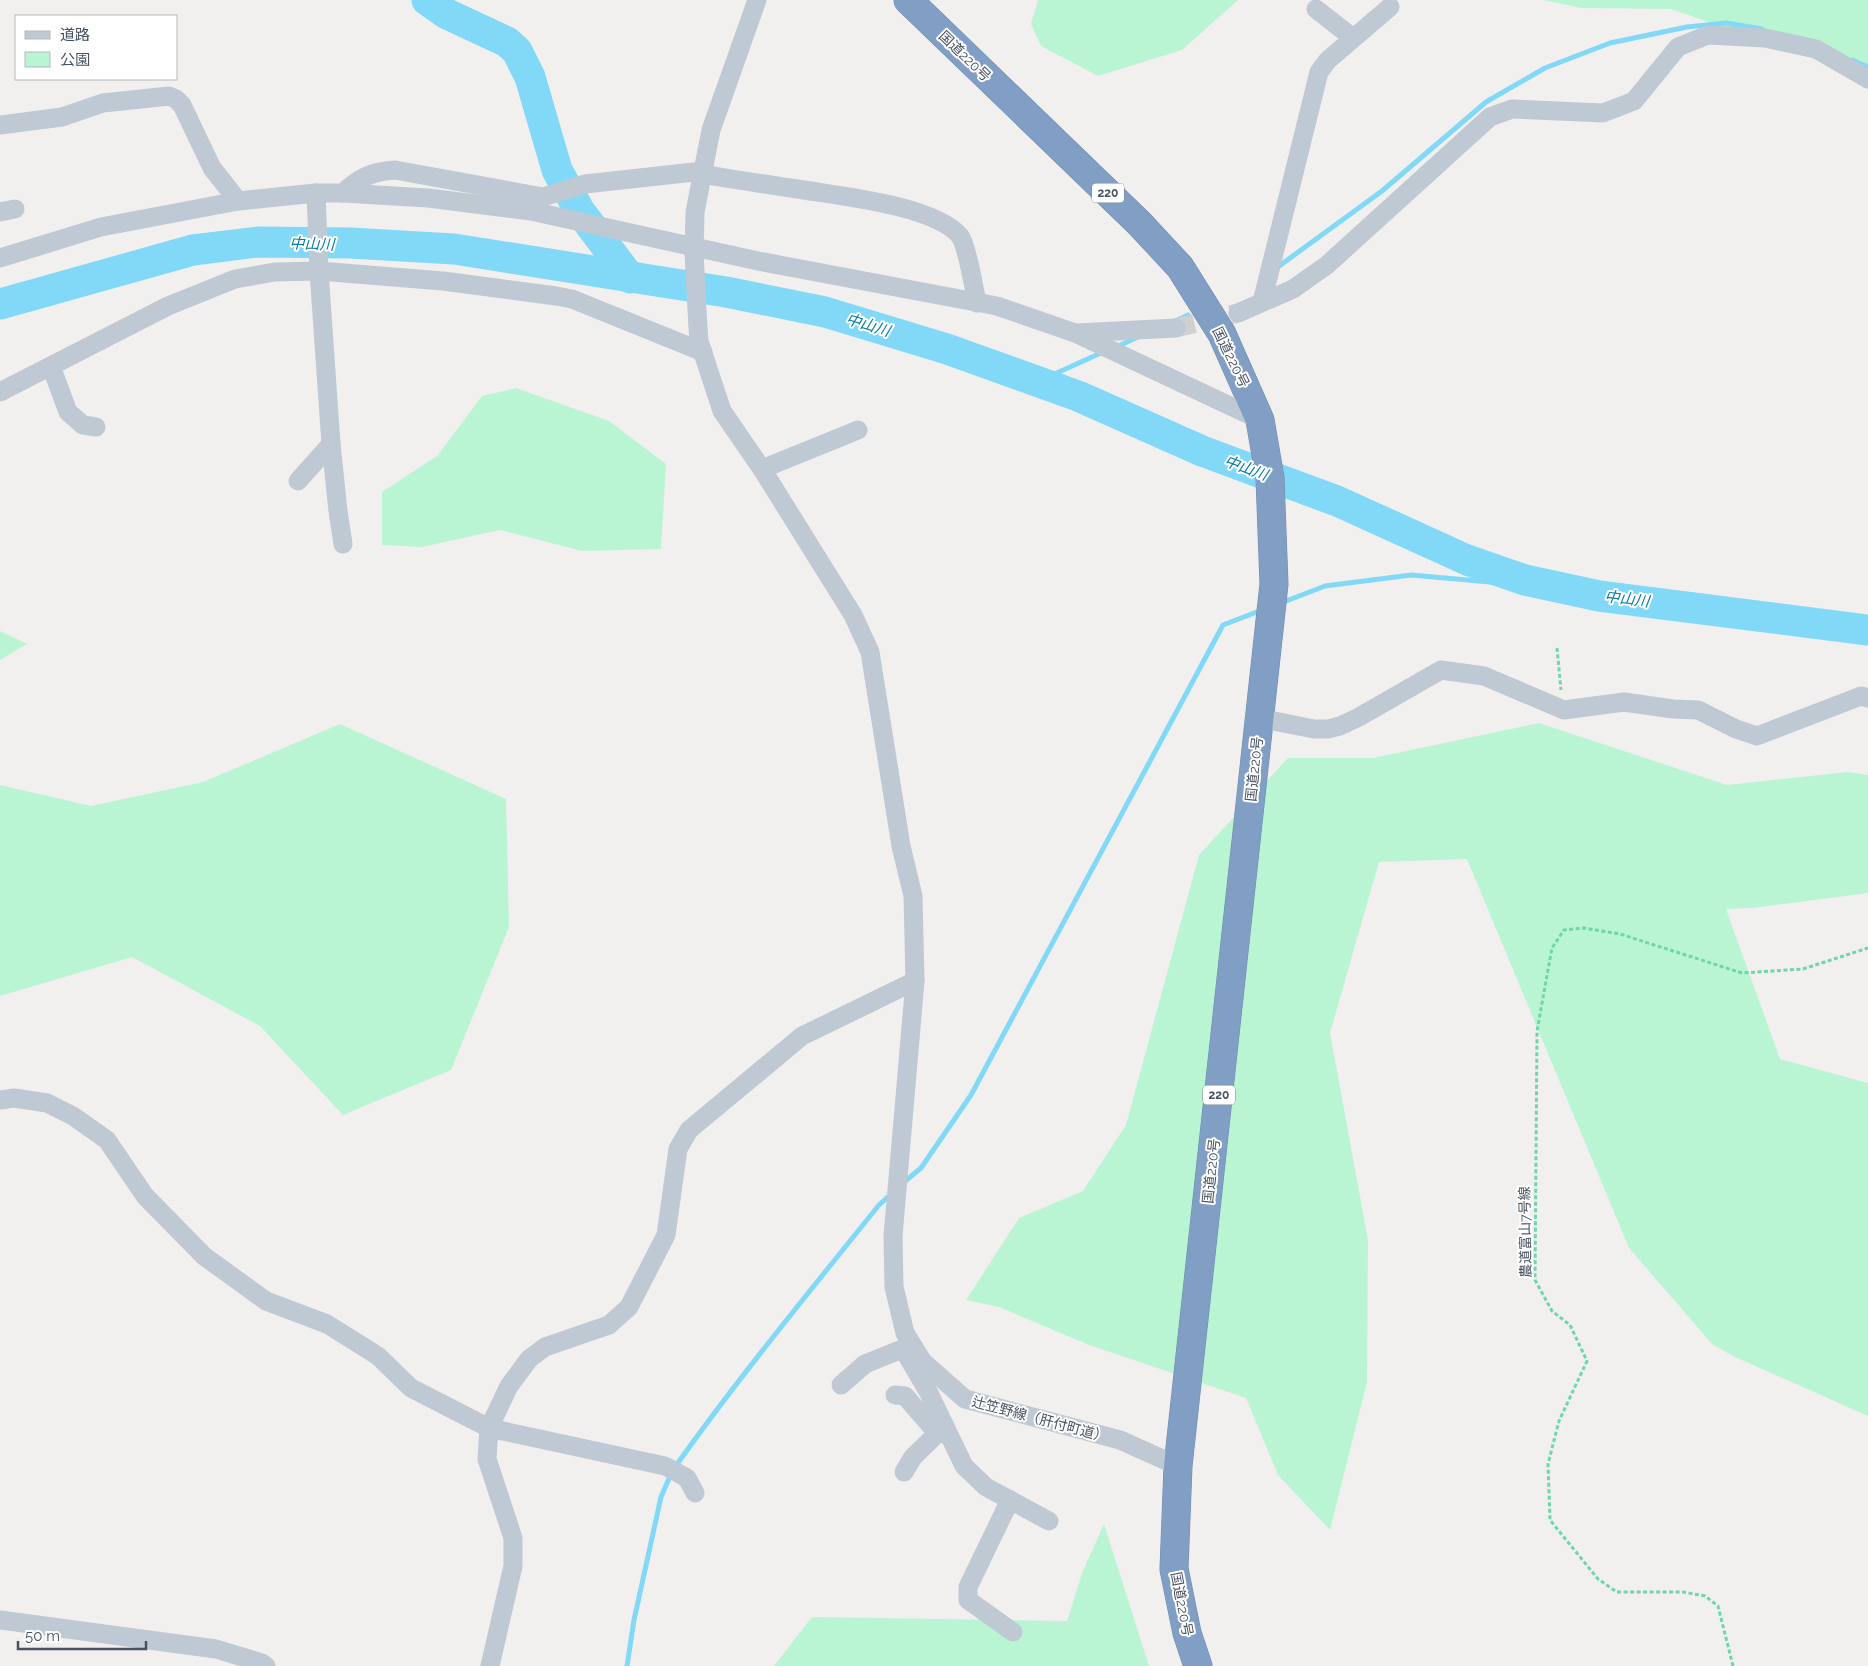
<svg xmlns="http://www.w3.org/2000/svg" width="1868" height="1666" viewBox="0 0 1868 1666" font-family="Raleway,'Noto Sans JP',sans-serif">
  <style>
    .green { fill: #b9f5d3 }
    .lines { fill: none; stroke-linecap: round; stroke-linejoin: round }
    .stream { stroke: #81d9f7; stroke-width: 5 }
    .river { stroke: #81d9f7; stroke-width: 31 }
    .minor-tunnel { stroke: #cfd0d2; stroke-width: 19; stroke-dasharray: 19 9; stroke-linecap: butt }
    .highway-casing { stroke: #6c8ab0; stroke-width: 29 }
    .path { stroke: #6dd7a7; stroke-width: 3; stroke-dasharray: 4 2.5; stroke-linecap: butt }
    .minor { stroke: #bec9d3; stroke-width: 19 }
    .highway { stroke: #819fc4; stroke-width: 28 }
    .labels { text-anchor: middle; stroke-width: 4; stroke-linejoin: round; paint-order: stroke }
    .shield { fill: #fff; stroke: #7d8690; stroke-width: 1 }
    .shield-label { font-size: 12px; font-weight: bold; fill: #455260 }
    .street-label { font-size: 14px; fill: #455260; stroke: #fff }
    .water-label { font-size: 15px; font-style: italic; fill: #027da7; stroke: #fff }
  </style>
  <rect width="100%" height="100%" fill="#f2efef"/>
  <g class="green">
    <polygon points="1038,0 1238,0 1182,50 1098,76 1041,46 1031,24"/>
    <polygon points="1544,0 1868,0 1868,78 1671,9 1581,8"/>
    <polygon points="516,388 609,421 666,464 661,549 582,551 500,530 422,547 382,545 382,492 438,455 482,396"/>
    <polygon points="0,631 27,644 0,660"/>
    <polygon points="1539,723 1727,785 1848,772 1868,775 1868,893 1752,908 1726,909 1780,1059 1868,1083 1868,1416 1735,1357 1713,1345 1629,1248 1467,859 1379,862 1330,1033 1368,1240 1367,1382 1330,1530 1278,1475 1246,1398 1089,1345 999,1307 966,1300 1019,1218 1083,1191 1126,1125 1199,855 1288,758 1373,758"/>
    <polygon points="340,724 506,799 509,927 451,1070 343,1115 260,1026 132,957 0,996 0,785 91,806 203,782"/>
    <polygon points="1104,1524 1149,1666 774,1666 812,1617 1067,1621 1082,1573"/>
  </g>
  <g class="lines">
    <g class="stream">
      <polyline points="1852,60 1868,67"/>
      <polyline points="1275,269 1382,191 1486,102 1545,68 1610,43 1687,27 1726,23 1762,29"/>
      <polyline points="1173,322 1188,315"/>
      <polyline points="1116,347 1138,337"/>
      <polyline points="1037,382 1103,352"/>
      <polyline points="1281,603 1325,586 1411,575 1501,583 1525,580"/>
      <polyline points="903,1183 921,1168 971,1095 1223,625 1262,610"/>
      <path d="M675,1467C739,1377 810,1291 879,1205L891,1194"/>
      <polyline points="627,1666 634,1620 661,1497 671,1474"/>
    </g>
    <g class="river">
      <polyline points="427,0 447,14 507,42 517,51 530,77 557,170 579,210 630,278"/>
      <polyline points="0,304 193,250 258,242 350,243 454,249 726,292 825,312 947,349 1078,396 1202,451 1337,501 1467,560 1525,580 1599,596 1868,630"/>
    </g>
    <polyline class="minor-tunnel" points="1176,328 1238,313"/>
    <g class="highway-casing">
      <polyline id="highway" points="908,0 1139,223 1180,267 1222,334 1260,420 1270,478 1274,584 1178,1466 1174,1569 1187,1633 1198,1666"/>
    </g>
    <g class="path">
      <polyline points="1557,648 1561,690"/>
      <polyline points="1733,1666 1718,1606 1705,1596 1683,1592 1617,1592 1598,1579 1550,1520 1548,1464 1559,1421 1587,1361 1570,1325 1552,1311 1535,1280 1537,1031 1552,948 1564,930 1584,928 1620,934 1742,973 1803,969 1868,948"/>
    </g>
    <g class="minor">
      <polyline points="757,0 711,130 695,212 694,253 698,328 699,341 722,411 762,469 853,615 870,652 901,846 913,896 915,981 893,1236 894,1287 905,1333 923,1362 965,1399 1120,1440 1178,1466"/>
      <polyline points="1316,9 1353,38"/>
      <polyline points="0,125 62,117 103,103 169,96 176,99 182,105 212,168 238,201"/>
      <path d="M702,174C736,180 770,185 804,190C842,196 935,206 960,236C967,246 974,288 977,303"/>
      <polyline points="343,193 428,198 531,211 758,261 997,306 1075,333 1260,420"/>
      <polyline points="0,212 15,209"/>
      <polyline points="0,258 101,227 238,201 316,193"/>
      <polyline points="1262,302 1319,72 1328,60 1390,7"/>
      <polyline points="1238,313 1293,289 1327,265 1490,117 1512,109 1603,113 1634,101 1678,47 1708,35 1765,38 1816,49 1868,79"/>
      <polyline points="1077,333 1176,328"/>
      <polyline points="51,366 68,412 83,425 96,427"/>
      <polyline points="0,392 168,306 235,279 275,272 319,271 443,281 556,296 572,299 703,352"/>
      <polyline points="762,469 858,430"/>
      <polyline points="298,481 331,444"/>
      <path d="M343,544L338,511L331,444L319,271L316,193H343C360,177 371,172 395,170L543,197L585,184L703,171"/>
      <polyline points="1259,718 1314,729 1328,729 1340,726 1359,717 1441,670 1484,676 1564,710 1624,702 1673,709 1698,710 1736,729 1757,736 1861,696 1868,698"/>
      <polyline points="0,1100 14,1098 47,1103 73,1116 107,1140 145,1196 204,1256 266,1301 327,1324 378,1356 411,1388 489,1428 665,1466 687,1478 695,1493"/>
      <polyline points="906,1354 929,1393 964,1466 986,1487 1049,1521"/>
      <polyline points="841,1385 865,1364 912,1345"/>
      <polyline points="895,1395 905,1396 938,1434"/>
      <polyline points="904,1472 913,1457 945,1426"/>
      <polyline points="1010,1500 968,1587 968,1600 1013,1632"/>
      <polyline points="0,1620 216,1649 262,1663 266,1666"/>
      <polyline points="490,1666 513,1566 513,1538 487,1459 489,1428 509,1386 529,1359 545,1347 609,1325 629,1307 666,1235 678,1149 689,1130 802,1036 915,981"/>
    </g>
    <use href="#highway" class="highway"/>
  </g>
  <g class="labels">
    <g class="shield">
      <rect x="1092" y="183.5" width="32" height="19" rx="4"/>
      <rect x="1203" y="1085.5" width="32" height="19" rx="4"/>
    </g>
    <g class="shield-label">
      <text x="1108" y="197">220</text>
      <text x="1219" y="1099">220</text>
    </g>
    <g class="street-label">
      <text transform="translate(965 56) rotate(44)" y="5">国道220号</text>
      <text transform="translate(1231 357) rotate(64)" y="5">国道220号</text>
      <text transform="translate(1254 769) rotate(-84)" y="5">国道220号</text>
      <text transform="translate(1211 1171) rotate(-84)" y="5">国道220号</text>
      <text transform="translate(1525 1232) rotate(-91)" y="5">農道富山7号線</text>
      <text transform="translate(1040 1419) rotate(15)" y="5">辻笠野線（肝付町道）</text>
      <text transform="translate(1182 1604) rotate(79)" y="5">国道220号</text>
    </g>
    <g class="water-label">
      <text transform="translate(312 244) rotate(2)" y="5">中山川</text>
      <text transform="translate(868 325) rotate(17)" y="5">中山川</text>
      <text transform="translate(1246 468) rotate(20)" y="5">中山川</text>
      <text transform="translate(1627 599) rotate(7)" y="5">中山川</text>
    </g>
  </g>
  <rect x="15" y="15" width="162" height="65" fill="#ffffff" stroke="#b5babf"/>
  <rect x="25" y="31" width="25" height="8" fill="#bec9d3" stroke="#b5babf"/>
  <text x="60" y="40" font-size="15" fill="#455260">道路</text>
  <rect x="25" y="52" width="25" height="15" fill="#b9f5d3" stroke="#b5babf"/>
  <text x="60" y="65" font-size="15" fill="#455260">公園</text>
  <path d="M18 1641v8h128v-8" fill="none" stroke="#455260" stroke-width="2.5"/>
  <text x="25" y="1641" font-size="15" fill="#455260" stroke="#ffffff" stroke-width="4" paint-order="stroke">50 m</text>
</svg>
